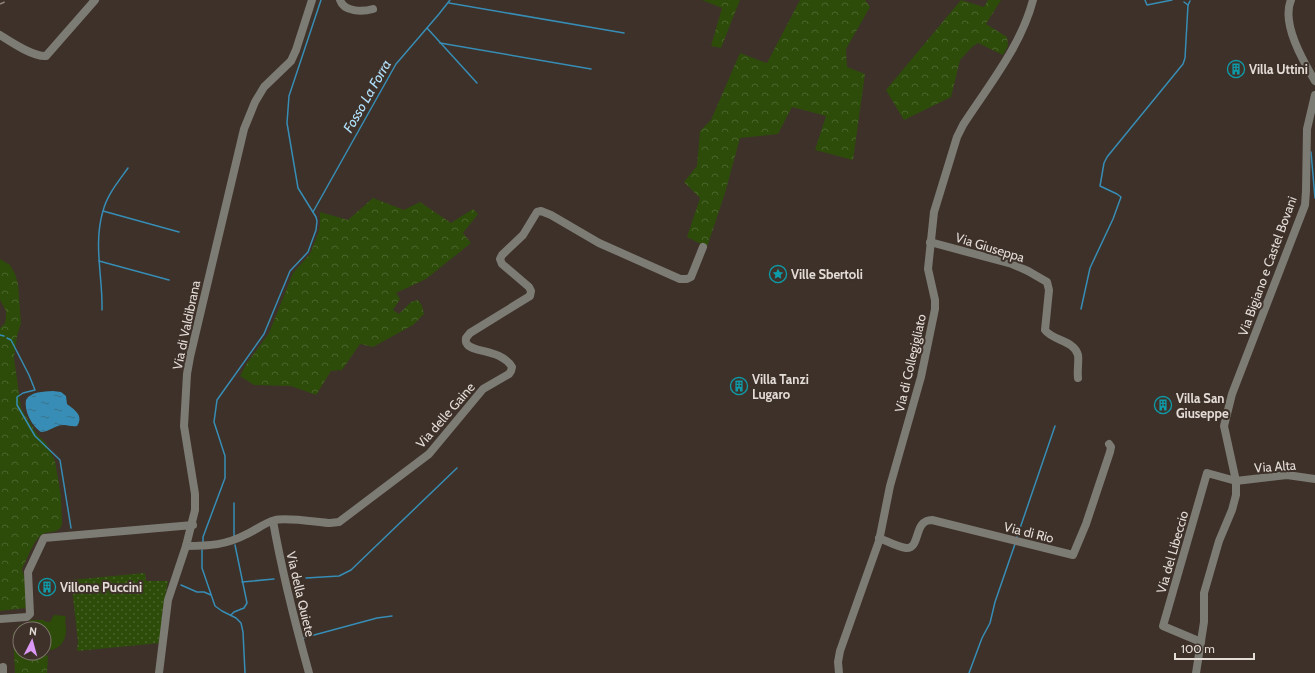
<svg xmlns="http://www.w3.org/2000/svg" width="1315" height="673" viewBox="0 0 1315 673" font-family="Cabin,sans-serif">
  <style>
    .grass { fill: #2d4c0a }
    .forest { fill: url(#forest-crowns) }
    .garden { fill: url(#garden-dots) }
    .water { fill: url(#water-ripples) }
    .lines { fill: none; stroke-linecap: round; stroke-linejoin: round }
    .stream { stroke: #378db5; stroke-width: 1.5 }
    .minor { stroke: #7c7b74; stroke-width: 8 }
    .rail { stroke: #90867f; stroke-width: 1.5; stroke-dasharray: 5 5; stroke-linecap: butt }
    .labels { text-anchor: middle; stroke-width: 4; stroke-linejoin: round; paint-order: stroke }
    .poi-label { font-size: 13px; font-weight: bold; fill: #e4dcd7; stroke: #3d3129; text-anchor: start }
    .street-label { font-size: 13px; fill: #e4dcd7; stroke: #3d3129 }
    .water-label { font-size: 14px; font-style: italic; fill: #b1e2fd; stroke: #3d3129 }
  </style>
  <defs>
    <pattern id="forest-crowns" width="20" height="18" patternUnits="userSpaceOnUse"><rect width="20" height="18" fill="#2d4c0a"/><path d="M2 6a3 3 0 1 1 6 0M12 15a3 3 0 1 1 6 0" fill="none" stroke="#4b652d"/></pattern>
    <pattern id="garden-dots" width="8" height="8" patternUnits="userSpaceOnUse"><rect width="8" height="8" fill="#2d4c0a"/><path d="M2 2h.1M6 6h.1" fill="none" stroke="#4b652d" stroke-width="1.8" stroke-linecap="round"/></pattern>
    <pattern id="water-ripples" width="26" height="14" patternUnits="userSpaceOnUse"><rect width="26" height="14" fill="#378db5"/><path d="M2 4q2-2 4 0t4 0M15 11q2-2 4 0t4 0" fill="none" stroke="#3c738c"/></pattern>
  </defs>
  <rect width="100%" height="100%" fill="#3d3129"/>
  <path class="grass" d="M54,615L66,616C64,624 67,625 66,632C65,644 56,652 44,650V629H31L30,620H43L46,622H50Z"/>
  <g class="forest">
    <polygon points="702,0 740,0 721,48 711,46 722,8"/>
    <polygon points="800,0 865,0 870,7 846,49 847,67 865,74 853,160 815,150 826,116 792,107 778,134 740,138 725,193 707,247 687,237 700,198 684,182 697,166 700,131 711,120 740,53 767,63"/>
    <polygon points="961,0 984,7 988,0 1001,0 986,24 1007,37 1008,46 1003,55 978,43 972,47 960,60 951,97 904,120 886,90"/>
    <polygon points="373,198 404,210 420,202 451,223 473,209 478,214 463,233 471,243 426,279 396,293 400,299 393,310 399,314 411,302 418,300 422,306 424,314 413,325 373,347 360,344 342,370 331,371 316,395 291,386 254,385 240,376 247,363 269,333 293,273 310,254 319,231 320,225 320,212 348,220"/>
    <path d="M0,259L10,265L15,274L18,284L21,323L17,336L14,358L21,408L37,434L46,443L55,461L61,496L62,524C59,535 48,530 41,535C33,542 27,559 22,569L25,579L26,608L0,611V328L5,323L6,316V311L0,300Z"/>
    <polygon points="26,624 27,629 20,629 20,653 41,653 48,656 47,673 15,673 13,633 18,632 19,625"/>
  </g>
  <polygon class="garden" points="145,573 146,581 168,581 162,614 160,643 77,651 78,641 71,580"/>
  <path class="water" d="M53,391L61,392L66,396L67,404C75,410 84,416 77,426C72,427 68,425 64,425C55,425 49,432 41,432C32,426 24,411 26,400C31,391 43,392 53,391Z"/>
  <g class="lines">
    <g class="stream">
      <polyline points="1145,0 1147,5 1172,0"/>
      <polyline points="1184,2 1188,5"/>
      <polyline points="449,3 624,33"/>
      <polyline points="427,28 477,83"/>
      <polyline points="440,43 591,69"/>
      <polyline points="1311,152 1315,198"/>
      <polyline points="103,211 179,232"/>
      <polyline points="313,212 396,64 439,14 450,0"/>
      <polyline points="99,261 169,280"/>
      <polyline points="1081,309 1090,268 1113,219 1121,197 1117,194 1100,186 1104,163 1107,157 1183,64 1185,58 1188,5 1190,1"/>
      <path d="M102,310C103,278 93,244 103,211C107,195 118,182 128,168"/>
      <polyline points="0,335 4,336"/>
      <polyline points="7,338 11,340 29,375 35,390 23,393 17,397 17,405 35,436 60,460 71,528"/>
      <polyline points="234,503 234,537"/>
      <polyline points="1017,537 1055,426"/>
      <polyline points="203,544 203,537 225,478 225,456 214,422 217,400 264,334 290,271 308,252 316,230 317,221 316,217 298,188 287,123 289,96 321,0"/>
      <polyline points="202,550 202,568 215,606 222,611 236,618 241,623 243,632 245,673"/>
      <polyline points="306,578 339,576 351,570 457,468"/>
      <polyline points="242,582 274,579"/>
      <polyline points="181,585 197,592 204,592 211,595"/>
      <polyline points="231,615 234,612 244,608 247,603 235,545"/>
      <polyline points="303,638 377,618 392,616"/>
      <polyline points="969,673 982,638 990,623 995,602 1015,544"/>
    </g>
    <g class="minor">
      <path d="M340,0C344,12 362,12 373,9"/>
      <path d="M1291,0C1281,23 1303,61 1315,81"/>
      <path d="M0,35C11,42 33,57 46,56L95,0"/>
      <path d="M930,242L1012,264L1028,271L1047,282L1049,290L1045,330C1053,341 1074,340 1078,355C1079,362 1077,370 1078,378"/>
      <path d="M273,521C282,572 295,623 309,673"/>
      <path d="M879,538C887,541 897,547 906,548C921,549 913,520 932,520L1073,555L1086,524L1110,452L1111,447L1109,444"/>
      <path d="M186,546C210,546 226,545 247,534C256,530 264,523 275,520C286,517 317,522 330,523L339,522L429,454L483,389L509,374L511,371L512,367C501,349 473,353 467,344C465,342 466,340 466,338L470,333L530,296L531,291L529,287L502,264L500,259L502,255L523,235L537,212L541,211L551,215L599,243L680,279H687L691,277L703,247"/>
      <polyline points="0,619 27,617 30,614 28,572 44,538 193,525"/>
      <polyline points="1201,642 1163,626 1207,473 1236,481 1287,475 1315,479"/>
      <polyline points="3,667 3,673"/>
      <polyline points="159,673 168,600 186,546 195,510 195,494 184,426 187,374 190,357 244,129 255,102 264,87 291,61 296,50 312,0"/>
      <path d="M839,673L838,662L840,651L879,541L890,486L921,377L935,309V300L928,269L934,212L957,137L963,125C989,85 1021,46 1033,0"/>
      <polyline points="1196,673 1204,622 1204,593 1219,541 1232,510 1236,495 1236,481 1224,426 1232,394 1305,205 1306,191 1307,129 1315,95"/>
    </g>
    <polyline class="rail" points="0,4 9,0"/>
  </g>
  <defs>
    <g id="building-ring" transform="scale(0.9)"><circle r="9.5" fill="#3d3129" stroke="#0f9aa8" stroke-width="1.5"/><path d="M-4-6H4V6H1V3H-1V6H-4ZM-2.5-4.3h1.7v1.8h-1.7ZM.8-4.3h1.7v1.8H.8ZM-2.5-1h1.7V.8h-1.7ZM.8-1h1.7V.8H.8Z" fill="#0f9aa8"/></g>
    <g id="sight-ring" transform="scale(0.9)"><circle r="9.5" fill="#3d3129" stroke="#0f9aa8" stroke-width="1.5"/><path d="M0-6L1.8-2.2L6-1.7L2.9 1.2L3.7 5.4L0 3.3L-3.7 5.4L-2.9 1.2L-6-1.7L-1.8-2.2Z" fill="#0f9aa8"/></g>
  </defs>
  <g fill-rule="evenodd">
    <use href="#building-ring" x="1236" y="69"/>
    <use href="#sight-ring" x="778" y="274"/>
    <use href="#building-ring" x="739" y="386"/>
    <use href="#building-ring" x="1163" y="405"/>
    <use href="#building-ring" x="47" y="587"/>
  </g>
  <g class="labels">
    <g class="poi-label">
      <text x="1249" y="74">Villa Uttini</text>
      <text x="791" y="279">Ville Sbertoli</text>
      <text x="752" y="384">Villa Tanzi<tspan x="752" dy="15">Lugaro</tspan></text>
      <text x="1176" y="403">Villa San<tspan x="1176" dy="15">Giuseppe</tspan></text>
      <text x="60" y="592">Villone Puccini</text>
    </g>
    <g class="street-label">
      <text transform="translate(990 247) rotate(17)" y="5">Via Giuseppa</text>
      <text transform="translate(1267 266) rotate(-70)" y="5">Via Bigiano e Castel Bovani</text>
      <text transform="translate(186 325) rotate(-78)" y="5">Via di Valdibrana</text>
      <text transform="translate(910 363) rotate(-77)" y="5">Via di Collegigliato</text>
      <text transform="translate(445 415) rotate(-49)" y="5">Via delle Gaine</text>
      <text transform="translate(1275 466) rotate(-4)" y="5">Via Alta</text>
      <text transform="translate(1029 532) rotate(14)" y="5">Via di Rio</text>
      <text transform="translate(1172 552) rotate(-74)" y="5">Via del Libeccio</text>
      <text transform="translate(301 594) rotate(77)" y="5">Via della Quiete</text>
    </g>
    <g class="water-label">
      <text transform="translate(367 96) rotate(-60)" y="5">Fosso La Forra</text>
    </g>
  </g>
  <g transform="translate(32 641) rotate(6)"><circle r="19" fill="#3d3129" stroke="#80756f"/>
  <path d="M0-3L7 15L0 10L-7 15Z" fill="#db99f5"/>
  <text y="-6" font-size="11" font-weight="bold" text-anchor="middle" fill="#e4dcd7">N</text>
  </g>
  <path d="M1175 653v6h79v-6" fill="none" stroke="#e4dcd7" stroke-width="2"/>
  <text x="1181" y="653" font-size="12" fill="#e4dcd7" stroke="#3d3129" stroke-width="3" paint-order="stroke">100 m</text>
</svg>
